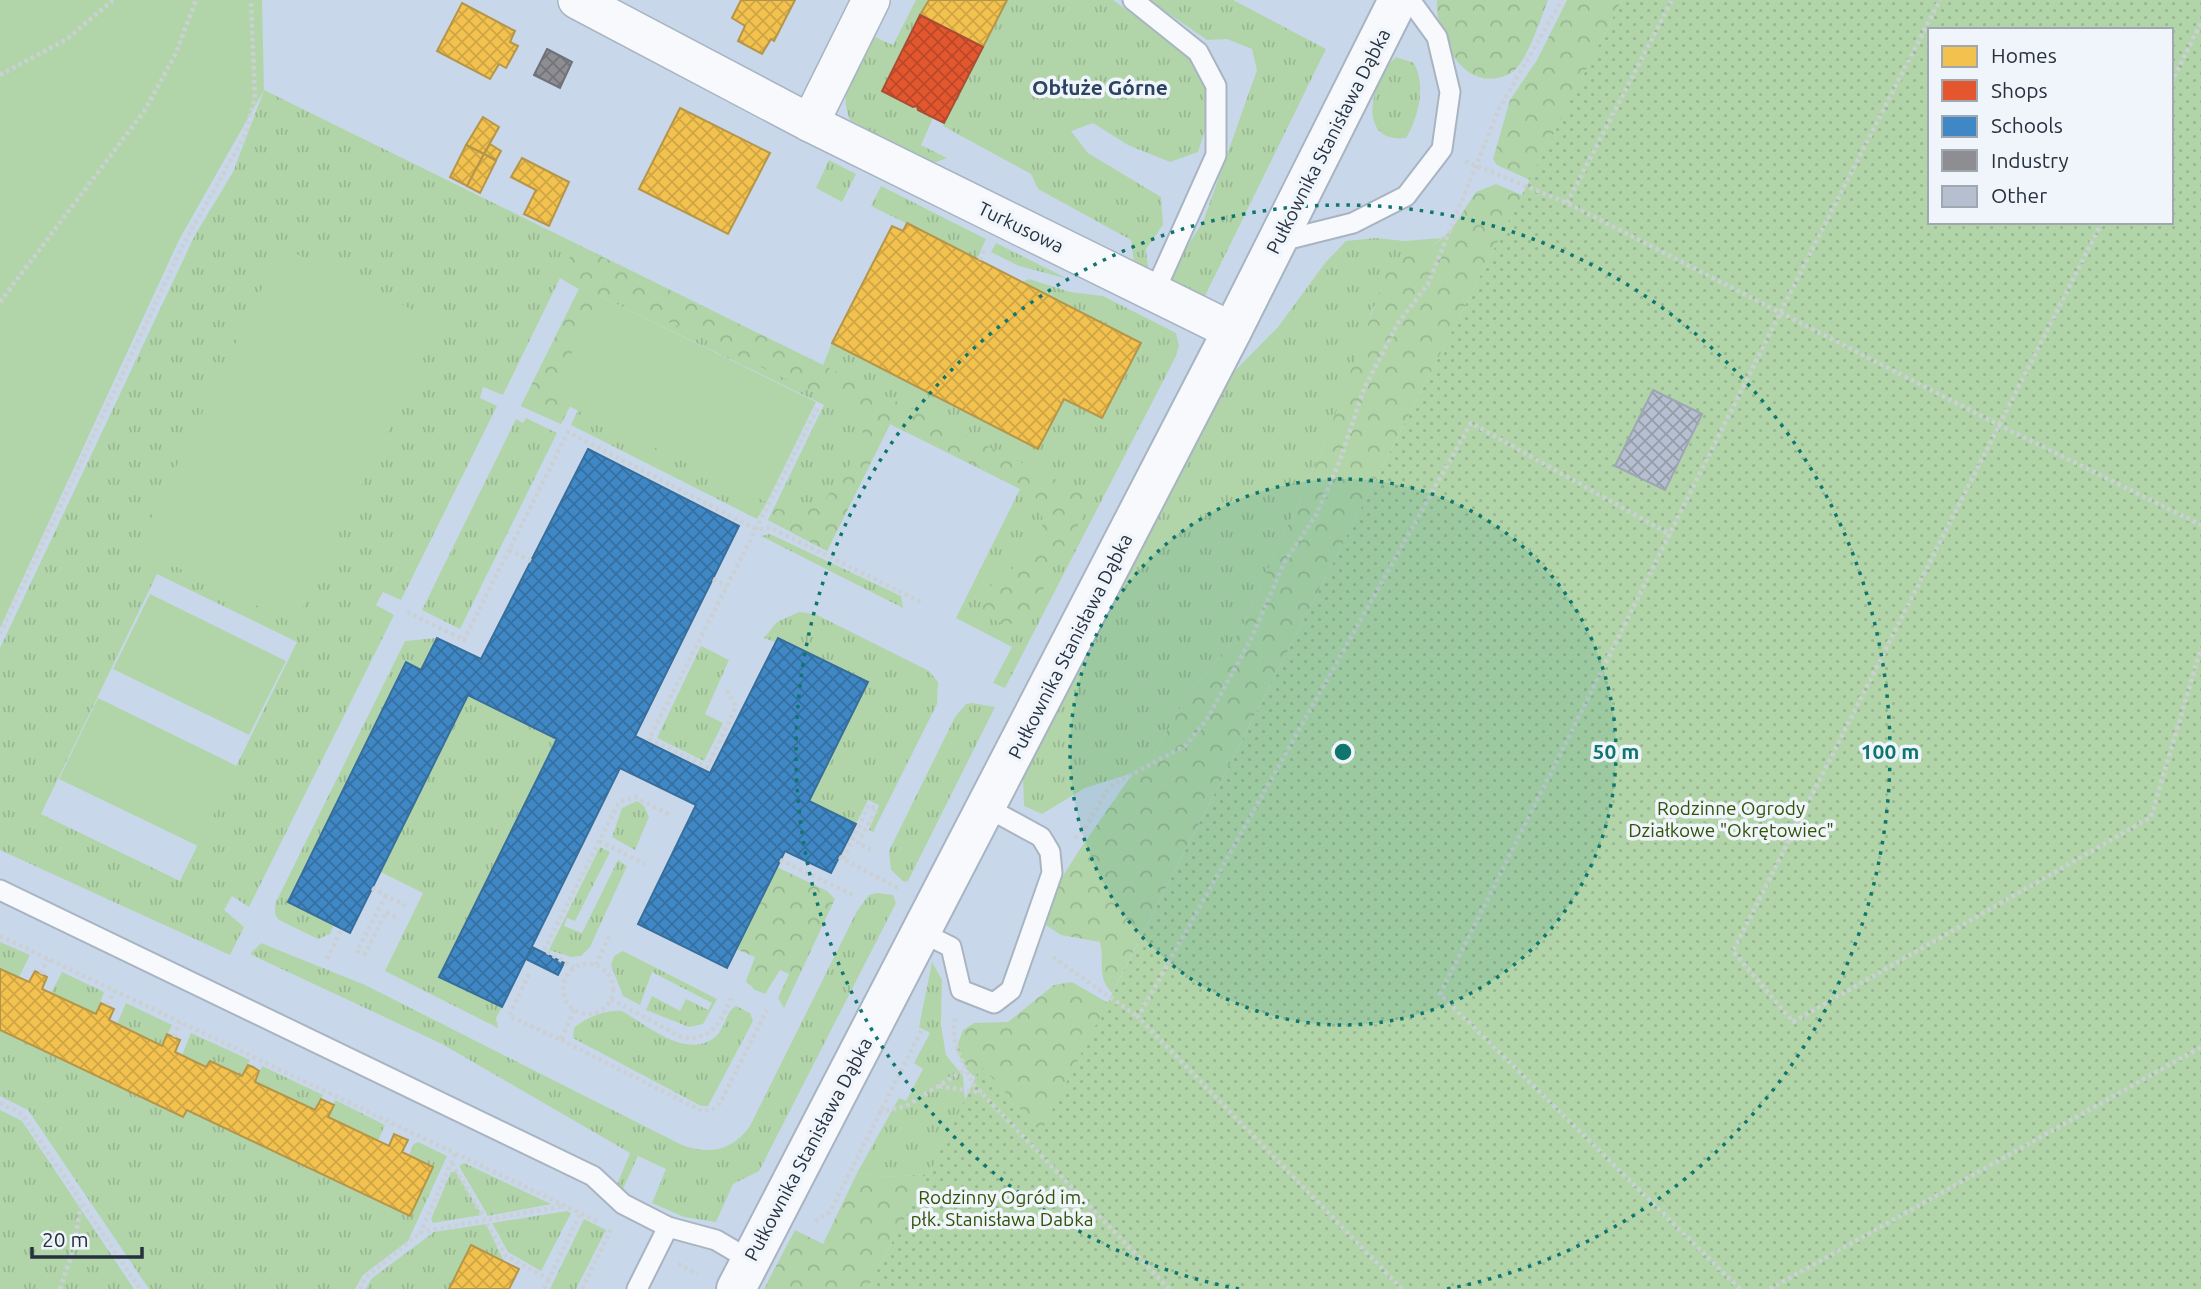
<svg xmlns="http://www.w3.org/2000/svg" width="2201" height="1289" viewBox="0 0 2201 1289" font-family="Ubuntu,sans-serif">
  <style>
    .grass { fill: url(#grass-tufts); fill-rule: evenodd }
    .forest { fill: url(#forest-crowns) }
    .park { fill: #b1d5a9 }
    .garden { fill: url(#garden-dots); fill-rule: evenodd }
    .homes { fill: url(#homes-cross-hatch); stroke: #b59649; stroke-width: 2 }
    .shops { fill: url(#shops-cross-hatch); stroke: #ab4c33; stroke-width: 2 }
    .schools { fill: url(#schools-cross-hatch); stroke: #386e9c; stroke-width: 2 }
    .industry { fill: url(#industry-cross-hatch); stroke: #6e7179; stroke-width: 2 }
    .building { fill: url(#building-cross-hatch); stroke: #9ea6b5; stroke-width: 2 }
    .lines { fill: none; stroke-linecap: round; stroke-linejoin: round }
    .service-casing { stroke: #a8b4c2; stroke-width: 23 }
    .minor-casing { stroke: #a8b4c2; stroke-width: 40 }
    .tertiary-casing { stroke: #a8b4c2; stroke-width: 42 }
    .path { stroke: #cbd0d5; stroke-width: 4.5; stroke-dasharray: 3.5 3.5; stroke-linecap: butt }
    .service { stroke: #f7f9fc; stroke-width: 19 }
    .minor { stroke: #f7f9fc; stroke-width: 37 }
    .tertiary { stroke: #f7f9fc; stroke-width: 38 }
    .ring { fill: none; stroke: #0f766e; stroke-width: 3.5; stroke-dasharray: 3.5 7 }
    .labels { text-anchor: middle; stroke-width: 7; stroke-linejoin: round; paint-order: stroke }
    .street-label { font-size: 19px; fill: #26313e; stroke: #f0f5fc }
    .park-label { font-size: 19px; fill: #315307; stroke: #f0f5fc }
    .neighbourhood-label { font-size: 21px; font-weight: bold; fill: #2c445f; stroke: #f0f5fc }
    .centre { fill: #0f766e; stroke: #f0f5fc; stroke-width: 3.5 }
    .ring-label { font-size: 21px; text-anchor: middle; font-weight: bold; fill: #0f766e; stroke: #f0f5fc; stroke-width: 7; stroke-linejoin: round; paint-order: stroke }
  </style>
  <defs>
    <pattern id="grass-tufts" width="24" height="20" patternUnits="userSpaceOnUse" patternTransform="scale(1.75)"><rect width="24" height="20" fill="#b1d5a9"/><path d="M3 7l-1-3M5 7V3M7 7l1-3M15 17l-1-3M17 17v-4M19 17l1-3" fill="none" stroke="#98b792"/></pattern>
    <pattern id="forest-crowns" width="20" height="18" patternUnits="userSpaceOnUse" patternTransform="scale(1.75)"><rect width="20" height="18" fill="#b1d5a9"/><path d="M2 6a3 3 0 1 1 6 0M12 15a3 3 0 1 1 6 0" fill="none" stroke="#98b792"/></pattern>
    <pattern id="garden-dots" width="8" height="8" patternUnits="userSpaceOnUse" patternTransform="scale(1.75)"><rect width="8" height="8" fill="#b1d5a9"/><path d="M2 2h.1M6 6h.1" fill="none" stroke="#98b792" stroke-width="1.8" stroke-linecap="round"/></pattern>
    <pattern id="homes-cross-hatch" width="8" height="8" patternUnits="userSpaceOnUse" patternTransform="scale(1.75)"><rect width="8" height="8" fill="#f2c14e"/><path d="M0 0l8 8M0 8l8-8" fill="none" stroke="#cfa645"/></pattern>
    <pattern id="shops-cross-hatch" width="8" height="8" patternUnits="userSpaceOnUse" patternTransform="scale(1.75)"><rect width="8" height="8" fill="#e4572e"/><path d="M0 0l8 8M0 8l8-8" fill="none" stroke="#b94929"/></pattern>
    <pattern id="schools-cross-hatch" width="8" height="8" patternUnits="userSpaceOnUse" patternTransform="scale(1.75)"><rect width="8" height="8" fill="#3f88c5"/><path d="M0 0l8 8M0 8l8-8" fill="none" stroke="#3570a1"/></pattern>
    <pattern id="industry-cross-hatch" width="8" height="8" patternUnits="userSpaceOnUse" patternTransform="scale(1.75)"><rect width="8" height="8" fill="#8d8d92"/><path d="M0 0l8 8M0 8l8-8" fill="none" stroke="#737479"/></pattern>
    <pattern id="building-cross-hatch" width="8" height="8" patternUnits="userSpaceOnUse" patternTransform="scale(1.75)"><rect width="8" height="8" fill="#b6bfcf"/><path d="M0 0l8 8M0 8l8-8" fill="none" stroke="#949ca9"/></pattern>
  </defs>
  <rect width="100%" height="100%" fill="#c8d8ea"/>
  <g class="grass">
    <path d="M916,0H929L882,91L912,107L917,106L918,110L933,118L921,145L947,158L931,164L850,120C837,87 855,63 868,34L893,45Z"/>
    <polygon points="1007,0 1113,0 1188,55 1205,84 1208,121 1198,152 1170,162 1128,145 1093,123 1071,131 1088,153 1161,197 1163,225 1146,249 1149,277 1135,270 1131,240 1038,189 1031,174 943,126"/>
    <polygon points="1149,0 1233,0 1326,49 1204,298 1170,281 1170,272 1203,222 1257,70 1252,49 1227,39 1207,40"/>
    <path d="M1396,57L1414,63C1426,86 1419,116 1406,138C1354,144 1372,78 1396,57Z"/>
    <path d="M264,90L823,365L832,343L1037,449L1064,399L1102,418L1141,343L1022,282L1029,279L1070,292L1103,296L1176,333L1179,346L1176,356L1005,688L993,683L1012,647L956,618L1020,489L890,424L827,551L768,520L824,405L600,296L551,396L570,406L561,424L521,406L579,289L560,278L503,395L483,387L480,398L497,406L401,600L383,592L376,605L394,615L249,907L232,896L224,910L244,927L230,955L0,850V648L195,235L233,172ZM157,574L297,642L180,881L41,814Z"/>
    <polygon points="829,160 856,174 842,202 816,188"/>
    <polygon points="881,186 986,239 977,258 871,206"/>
    <polygon points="1376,238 1405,241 1441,238 1430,249 1415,249 1373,308 1354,370 1324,445 1240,632 1188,694 1154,754 1133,773 1085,788 1042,814 1024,806 1023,779 1222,384 1278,327 1325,263 1346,241"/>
    <polygon points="996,243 1068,279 1019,266 991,252"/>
    <polygon points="578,410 767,502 757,519 571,425"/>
    <polygon points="526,418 557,433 460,629 422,610 516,419 523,423"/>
    <polygon points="770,534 901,596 903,608 761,536"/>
    <polygon points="799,612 815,614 929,671 938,682 937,704 873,832 869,830 879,805 868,800 856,824 809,801 867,682 778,638 775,642 764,638 777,622"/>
    <polygon points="437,638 421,670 406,663 288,902 334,925 330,934 318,939 279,920 275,914 275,904 405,641"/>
    <polygon points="701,646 729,660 705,714 723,723 704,761 657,738"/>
    <polygon points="468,695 557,739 502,1007 496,1018 498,1028 385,971 423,893 381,872"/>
    <polygon points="972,703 995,707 908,881 904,882 891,870 889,851 955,717 966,704"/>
    <polygon points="637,801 644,806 649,817 635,850 612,837 622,808"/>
    <polygon points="600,847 610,852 575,921 567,918 564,926 582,933 618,860 627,866 590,947 581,956 571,957 549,950"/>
    <path d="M877,893L893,895L896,903L759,1171L733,1184L716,1222L684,1217L652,1203L666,1169L638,1156L623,1189L617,1185L630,1153L442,1044L250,954L261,943L365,985L682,1145C710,1155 732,1151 750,1126L857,911L869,895Z"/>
    <polygon points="0,942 30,955 19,977 0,969"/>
    <polygon points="623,951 717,999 703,1024 689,1027 646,1010 652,996 680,1011 686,999 708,1010 712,1003 652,972 640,1005 623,996 611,965 614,956"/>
    <polygon points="932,962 942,980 941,1025 946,1055 963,1076 965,1101 929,1174 883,1177 857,1173 899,1098 906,1101 923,1069 914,1063 930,1033 919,1027"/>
    <polygon points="62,972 104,992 96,1014 51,993"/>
    <polygon points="126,1003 172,1025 162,1046 117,1024"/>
    <path d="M736,1006L750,1013L753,1021L708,1106H701L573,1038L574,1028C584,1018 608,1009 622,1011C648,1026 691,1063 718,1034C726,1025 726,1011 736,1006Z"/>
    <polygon points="0,1030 183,1117 187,1110 409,1216 433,1167 409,1155 414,1144 418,1142 447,1156 408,1241 363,1275 355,1289 149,1289 28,1110 0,1096"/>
    <polygon points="191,1033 250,1060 242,1076 210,1061 206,1067 182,1055"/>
    <polygon points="262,1066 323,1095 315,1110 255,1082"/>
    <polygon points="335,1100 385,1125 378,1141 328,1117"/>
    <polygon points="0,1110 22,1121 134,1289 0,1289"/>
    <polygon points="464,1163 551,1204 488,1216 459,1166"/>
    <polygon points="451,1172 456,1172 482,1215 433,1223 431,1219"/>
    <polygon points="567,1211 571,1213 541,1271 508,1252 492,1223"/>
    <polygon points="584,1219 606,1230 576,1289 550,1289"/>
    <polygon points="486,1224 504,1261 471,1245 449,1289 366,1289 371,1279 434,1232"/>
  </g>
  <g class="forest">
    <path d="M1437,0H1548C1541,18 1527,63 1511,73C1466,98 1434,37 1437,0Z"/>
    <polygon points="1567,0 1622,0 1530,180 1497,165 1493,159 1510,100 1537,60"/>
    <path d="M1496,184L1522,195L1112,993C1096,977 1105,961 1100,942L1061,935L1046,925L1049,898L1080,849L1133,773L1154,754L1188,694L1240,632L1324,445L1390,263L1415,249H1430L1451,230L1476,192Z"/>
    <path d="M576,244L1089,496L1079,524L1055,561L1030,621L1003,625L980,610L983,593C1013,566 1065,539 1032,492L890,424L827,551L768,520L774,508L798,513L824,501L863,446L862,415L832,395L808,390L640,308L600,296L551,396L570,406L561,424L521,406L579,289L560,278Z"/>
    <polygon points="777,867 827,891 835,899 784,1008 778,998 789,974 780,970 765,994 755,990 746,981 755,957 736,949"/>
    <polygon points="1072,982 1108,1003 1041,1133 982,1067 976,1078 966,1069 956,1049 963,1030 974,1023 1008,1022 1054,985"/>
    <polygon points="857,1173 883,1177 929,1174 867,1289 764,1289 795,1230 823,1244"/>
  </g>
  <g class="park">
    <polygon points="0,0 262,0 264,90 179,240 0,628"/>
    <polygon points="282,247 440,323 295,624 137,548"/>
    <polygon points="600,296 816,402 767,502 550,397"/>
    <polygon points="150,594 286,661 249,735 113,669"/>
    <polygon points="98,698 237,766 198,846 59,779"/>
  </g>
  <path class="garden" d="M1622,0H2201V1289H867L929,1174L981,1066L1041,1132ZM1930,30H2171V222H1930Z"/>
  <g class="homes">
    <polygon points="741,0 795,0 774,41 771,39 762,54 738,41 745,26 732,18"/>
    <polygon points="929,0 1007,0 983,47 920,15"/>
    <polygon points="462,3 515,31 510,42 518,46 506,68 499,64 490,79 437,51"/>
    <polygon points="680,108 770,153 728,234 639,189"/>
    <polygon points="483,117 499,127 484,154 466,145"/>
    <polygon points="490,144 501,151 496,160 484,154"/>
    <polygon points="466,145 484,154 467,186 450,177"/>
    <polygon points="484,154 496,161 480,193 467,186"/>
    <polygon points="522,158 569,182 549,226 524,214 536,190 511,177"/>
    <polygon points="907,223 1141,343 1102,418 1064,399 1038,449 832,343 892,226 903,231"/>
    <polygon points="0,969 29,982 35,971 47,977 42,989 96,1014 101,1003 114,1009 109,1020 162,1046 167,1034 180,1040 175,1052 206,1067 210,1061 242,1076 248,1065 253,1067 259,1071 255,1082 315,1110 321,1099 334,1105 328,1117 389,1146 394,1134 408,1140 402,1152 433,1167 410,1216 187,1110 183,1117 0,1030"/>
    <polygon points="471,1245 519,1269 509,1289 449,1289"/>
  </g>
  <polygon class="shops" points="920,15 983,47 944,123 918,110 917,106 913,107 882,91"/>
  <g class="schools">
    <polygon points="588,449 739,526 635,736 710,773 778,638 868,682 809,801 856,824 831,873 785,851 727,968 638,924 696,805 620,768 502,1007 439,977 557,739 468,695 350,933 288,902 406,662 421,670 437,638 481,659"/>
    <polygon points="532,947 564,963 558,975 526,959"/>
  </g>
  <polygon class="industry" points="547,49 572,62 560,88 534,75"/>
  <polygon class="building" points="1653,390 1702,414 1665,490 1615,466"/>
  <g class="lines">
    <g class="service-casing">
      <g id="service">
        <polyline points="1133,0 1198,52 1216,86 1216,155 1154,293"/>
        <polyline points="1277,242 1353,223 1406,196 1442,149 1450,92 1437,37 1410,0"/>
        <polyline points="0,890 593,1176 623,1204 668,1227 716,1240 750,1260"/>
        <polyline points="921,932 951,947 961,990 994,1003 1011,990 1052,873 1050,852 1041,837 986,807"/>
        <polyline points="637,1289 668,1227"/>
      </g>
    </g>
    <g class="minor-casing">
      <g id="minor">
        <polyline points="577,0 810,123 1232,331"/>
        <polyline points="810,123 871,0"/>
      </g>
    </g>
    <g class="tertiary-casing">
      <polyline id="tertiary" points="736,1289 1232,331 1398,0"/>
    </g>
    <g class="path">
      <polyline points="0,75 67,39 113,0"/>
      <polyline points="2171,83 2201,23"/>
      <polyline points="1465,161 1567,203 2001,426 2201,525"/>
      <polyline points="1567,203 1672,0"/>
      <polyline points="2102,222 1733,951 1793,1022 2151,817 2201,648"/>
      <polyline points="980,260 984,250"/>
      <polyline points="0,302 145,110 176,53 196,0"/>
      <polyline points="509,550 531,561"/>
      <polyline points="713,579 727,586"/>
      <polyline points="407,612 464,640 568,432 756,529 771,528 923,603"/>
      <polyline points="0,634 184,243 244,137 255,98 251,0"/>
      <polyline points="727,690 736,707 707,767 649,739 818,407"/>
      <polyline points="1075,838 1086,827 1109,787 1186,745 1207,719 1251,639 1284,563 1316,515 1339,463 1364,389 1398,323 1428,284 1499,109 1562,0"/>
      <polyline points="599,841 645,864"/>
      <polyline points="839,857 900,889"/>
      <polyline points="843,859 869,805 877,809 858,843 874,852"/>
      <polyline points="780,860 853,895"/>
      <polyline points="372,888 406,906"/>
      <polyline points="386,895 357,951 365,954 386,912 399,919"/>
      <polyline points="0,936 599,1222"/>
      <polyline points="1053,957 1138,1017"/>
      <polyline points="327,959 342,929"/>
      <circle cx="588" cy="989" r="25"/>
      <polyline points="596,965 610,934"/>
      <polyline points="574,968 544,950 619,802 635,797 670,815"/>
      <polyline points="41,974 48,959"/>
      <polyline points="529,974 509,1016 561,1040 574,1010"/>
      <path d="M611,999L681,1037C713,1043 722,1019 733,994"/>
      <polyline points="107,1005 114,991"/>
      <path d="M955,1018C950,1042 963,1063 973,1084L1169,1289"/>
      <polyline points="174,1037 180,1022"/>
      <polyline points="561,1040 702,1111 713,1109 720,1103 767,1010"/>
      <polyline points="939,1086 982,1093"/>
      <polyline points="0,1103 22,1114 140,1289"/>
      <polyline points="879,1112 906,1106 966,1069"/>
      <polyline points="455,1154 421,1232 563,1206"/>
      <polyline points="452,1163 506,1256 549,1279 580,1214"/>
      <polyline points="815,1221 830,1212 922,1029"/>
      <polyline points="678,1264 698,1274"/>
      <polyline points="60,1289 74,1248 81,1202"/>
      <polyline points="360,1289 365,1278 421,1232"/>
      <polyline points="544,1289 549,1279"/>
      <polyline points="582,1289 612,1227"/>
      <polyline points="1402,1289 1138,1017 1471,423 1671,535"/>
      <path d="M1740,1289L1440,994C1607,663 1769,329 1940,0"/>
      <polyline points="1770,1289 2201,1047"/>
    </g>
    <use href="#service" class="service"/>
    <use href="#minor" class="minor"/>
    <use href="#tertiary" class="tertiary"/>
  </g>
  <circle cx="1343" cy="752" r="273" fill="#0f766e" fill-opacity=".12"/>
  <g class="ring">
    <circle cx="1343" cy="752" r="273"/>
    <path d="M1239 1289A547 547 0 1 1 1447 1289"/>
  </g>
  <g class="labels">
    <g class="street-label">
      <text transform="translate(1328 141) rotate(-63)" y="7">Pułkownika Stanisława Dąbka</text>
      <text transform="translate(1021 227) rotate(26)" y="7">Turkusowa</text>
      <text transform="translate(1070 646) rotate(-63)" y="7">Pułkownika Stanisława Dąbka</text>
      <text transform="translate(808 1149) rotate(-62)" y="7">Pułkownika Stanisława Dąbka</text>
    </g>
    <g class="park-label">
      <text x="1731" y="815">Rodzinne Ogrody<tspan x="1731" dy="22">Działkowe "Okrętowiec"</tspan></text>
      <text x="1002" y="1204">Rodzinny Ogród im.<tspan x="1002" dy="22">płk. Stanisława Dabka</tspan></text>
    </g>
    <g class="neighbourhood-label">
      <text x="1100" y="95">Obłuże Górne</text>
    </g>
  </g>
  <circle cx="1343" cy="752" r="10" class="centre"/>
  <g class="ring-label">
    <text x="1616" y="759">50 m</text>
    <text x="1890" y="759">100 m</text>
  </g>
  <rect x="1928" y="28" width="245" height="196" fill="#f0f5fc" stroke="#9fa7b0" stroke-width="2"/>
  <rect x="1942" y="46" width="35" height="21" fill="#f2c14e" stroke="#9fa7b0" stroke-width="2"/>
  <text x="1991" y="63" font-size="21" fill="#26313e">Homes</text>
  <rect x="1942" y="80" width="35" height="21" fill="#e4572e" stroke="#9fa7b0" stroke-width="2"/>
  <text x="1991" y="98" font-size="21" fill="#26313e">Shops</text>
  <rect x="1942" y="116" width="35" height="21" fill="#3f88c5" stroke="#9fa7b0" stroke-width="2"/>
  <text x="1991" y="133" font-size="21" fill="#26313e">Schools</text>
  <rect x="1942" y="150" width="35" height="21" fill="#8d8d92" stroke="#9fa7b0" stroke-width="2"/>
  <text x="1991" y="168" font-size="21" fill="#26313e">Industry</text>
  <rect x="1942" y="186" width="35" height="21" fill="#b6bfcf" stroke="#9fa7b0" stroke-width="2"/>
  <text x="1991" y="203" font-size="21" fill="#26313e">Other</text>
  <path d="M32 1247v10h110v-10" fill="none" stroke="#26313e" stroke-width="3.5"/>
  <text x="42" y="1247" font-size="21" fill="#26313e" stroke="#f0f5fc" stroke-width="5" paint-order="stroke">20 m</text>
</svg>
